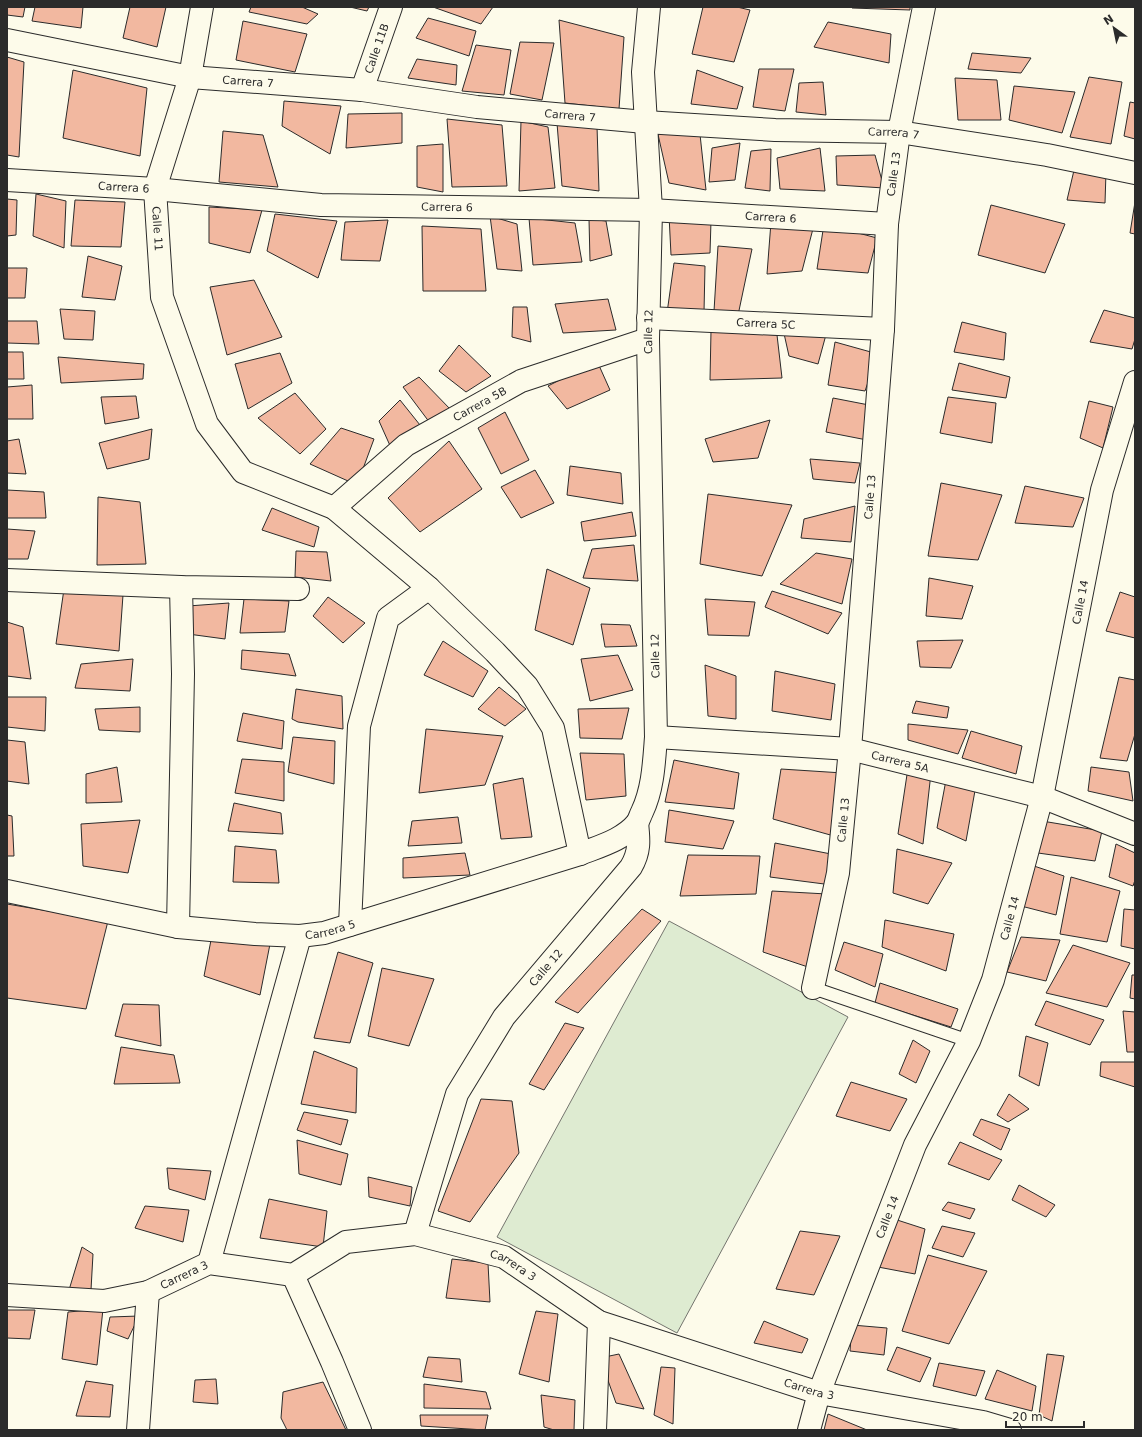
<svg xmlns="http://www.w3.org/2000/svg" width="1142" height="1437" viewBox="0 0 1142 1437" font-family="'DejaVu Sans',sans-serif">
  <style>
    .green { fill: #deebd1; stroke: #74746e }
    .building { fill: #f2b8a0; stroke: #2b2b2b }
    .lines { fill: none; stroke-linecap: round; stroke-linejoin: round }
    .service-casing { stroke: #2b2b2b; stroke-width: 14 }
    .minor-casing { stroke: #2b2b2b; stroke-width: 24 }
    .tertiary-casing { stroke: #2b2b2b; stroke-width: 24 }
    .service { stroke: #fdfbea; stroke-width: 12 }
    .minor { stroke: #fdfbea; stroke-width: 22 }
    .tertiary { stroke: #fdfbea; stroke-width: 22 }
    .labels { text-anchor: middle; stroke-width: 3; stroke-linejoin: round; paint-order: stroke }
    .street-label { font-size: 11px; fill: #2b2b2b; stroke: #fdfbea }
  </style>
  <rect width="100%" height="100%" fill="#fdfbea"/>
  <polygon class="green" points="669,921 848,1017 677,1333 497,1237"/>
  <g class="building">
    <polygon points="7,7 25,7 23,17 7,15"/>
    <polygon points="35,7 83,7 81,28 32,21"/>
    <polygon points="130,7 166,7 157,47 123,38"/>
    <polygon points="251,7 302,7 318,14 307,24 249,12"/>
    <polygon points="350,7 369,7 367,11"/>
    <polygon points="433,7 493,7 481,24"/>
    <polygon points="703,7 737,7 750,10 734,62 692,54"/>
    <polygon points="852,7 910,7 910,10 852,8"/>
    <polygon points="428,18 476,31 469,56 416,38"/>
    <polygon points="559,20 624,37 619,109 565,103"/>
    <polygon points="243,21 307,34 295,72 236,60"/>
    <polygon points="828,22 891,34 889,63 814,47"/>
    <polygon points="520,42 554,43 542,100 510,94"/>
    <polygon points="476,45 511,50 504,95 462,91"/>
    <polygon points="972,53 1031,58 1021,73 968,69"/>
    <polygon points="7,57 24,62 19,157 7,155"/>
    <polygon points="417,59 457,65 456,85 408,78"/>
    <polygon points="759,69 794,69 785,111 753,107"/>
    <polygon points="73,70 147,88 140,156 63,138"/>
    <polygon points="697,70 743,87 737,109 691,104"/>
    <polygon points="1089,77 1122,82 1111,144 1070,137"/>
    <polygon points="955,78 997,80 1001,120 958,120"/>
    <polygon points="823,82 826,115 796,112 799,83"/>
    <polygon points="1014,86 1075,92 1062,133 1009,120"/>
    <polygon points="284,101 341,106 330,154 282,126"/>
    <polygon points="1130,102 1135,103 1135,139 1124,136"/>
    <polygon points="402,113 402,143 346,148 348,114"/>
    <polygon points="447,119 502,125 507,186 452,187"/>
    <polygon points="521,121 548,127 555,188 519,191"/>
    <polygon points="557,123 597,126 599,191 562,186"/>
    <polygon points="699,125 706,190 669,183 657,130"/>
    <polygon points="223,131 263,135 278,187 219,182"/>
    <polygon points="740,143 735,180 709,182 712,148"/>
    <polygon points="443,144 443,192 417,187 417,146"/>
    <polygon points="820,148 825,191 780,189 777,158"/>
    <polygon points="771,149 770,191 745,188 751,151"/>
    <polygon points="875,155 884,188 837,185 836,156"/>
    <polygon points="1075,166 1106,172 1105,203 1067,200"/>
    <polygon points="36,194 66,201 64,248 33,236"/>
    <polygon points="7,199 17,200 16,235 7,236"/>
    <polygon points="75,200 125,202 121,247 71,246"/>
    <polygon points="1135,202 1135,234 1130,233"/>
    <polygon points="991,205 1065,224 1045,273 978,255"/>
    <polygon points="209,207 262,210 250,253 209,243"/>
    <polygon points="275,214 337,221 318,278 267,251"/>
    <polygon points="669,215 711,221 710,253 671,255"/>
    <polygon points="490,216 517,224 522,271 497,269"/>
    <polygon points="529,218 575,223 582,262 533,265"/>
    <polygon points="589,219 606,221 612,255 590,261"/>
    <polygon points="388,220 380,261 341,260 345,222"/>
    <polygon points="815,221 802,271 767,274 771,222"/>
    <polygon points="824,224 877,238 868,273 817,269"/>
    <polygon points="422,226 481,229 486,291 423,291"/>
    <polygon points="718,246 752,249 737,320 714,311"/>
    <polygon points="88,256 122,266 115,300 82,297"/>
    <polygon points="674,263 705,266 704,312 667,313"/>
    <polygon points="7,268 27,268 25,298 7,298"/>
    <polygon points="254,280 282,337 227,355 210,287"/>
    <polygon points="608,299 616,330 563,333 555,304"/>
    <polygon points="513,307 527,307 531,342 512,337"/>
    <polygon points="60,309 95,311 93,340 64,339"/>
    <polygon points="1104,310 1135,318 1135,339 1132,349 1090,342"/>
    <polygon points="7,321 37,321 39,344 7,343"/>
    <polygon points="962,322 1006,333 1004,360 954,352"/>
    <polygon points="783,329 827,331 818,364 789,356"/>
    <polygon points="711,331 777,335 782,378 710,380"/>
    <polygon points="835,342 878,354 865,391 828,385"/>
    <polygon points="459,345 491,376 466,392 439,371"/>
    <polygon points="7,352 23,352 24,379 7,379"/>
    <polygon points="280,353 292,383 248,409 235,364"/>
    <polygon points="58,357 144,364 143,379 61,383"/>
    <polygon points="597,361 610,390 567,409 548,386"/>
    <polygon points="959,363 1010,377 1006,398 952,390"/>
    <polygon points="419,377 452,411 430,423 403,387"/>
    <polygon points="32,385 33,419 7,419 7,387"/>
    <polygon points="295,393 326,429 300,454 258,418"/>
    <polygon points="136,396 139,418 105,424 101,397"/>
    <polygon points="948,397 996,403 992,443 940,433"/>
    <polygon points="833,398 869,405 867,440 826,432"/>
    <polygon points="400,400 424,430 392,450 379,421"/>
    <polygon points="1089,401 1113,407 1103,448 1080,438"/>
    <polygon points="505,412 529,460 501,474 478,428"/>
    <polygon points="770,420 758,458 713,462 705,439"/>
    <polygon points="341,428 374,439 357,485 310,464"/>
    <polygon points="152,429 149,459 107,469 99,443"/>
    <polygon points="19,439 26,474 7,473 7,441"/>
    <polygon points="449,441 482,489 420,532 388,498"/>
    <polygon points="810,459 860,463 855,483 813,479"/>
    <polygon points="570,466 621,473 623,504 567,495"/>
    <polygon points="535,470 554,503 521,518 501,487"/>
    <polygon points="941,483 1002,495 978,560 928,556"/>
    <polygon points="1025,486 1084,498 1073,527 1015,523"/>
    <polygon points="7,490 44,492 46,518 7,518"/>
    <polygon points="708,494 792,505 762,576 700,564"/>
    <polygon points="98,497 140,502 146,564 97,565"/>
    <polygon points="855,506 851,542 801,538 804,519"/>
    <polygon points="272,508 319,527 314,547 262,530"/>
    <polygon points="632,512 636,536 584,541 581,522"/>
    <polygon points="7,529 35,531 28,559 7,559"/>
    <polygon points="634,545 638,581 583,578 592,549"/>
    <polygon points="296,551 327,552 331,581 295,577"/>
    <polygon points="816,553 852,559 842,604 780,584"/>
    <polygon points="547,569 590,588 573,645 535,630"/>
    <polygon points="929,578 973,586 962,619 926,616"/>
    <polygon points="64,589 123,595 119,651 56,644"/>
    <polygon points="772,591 842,613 828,634 765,607"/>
    <polygon points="1120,592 1135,597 1135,638 1106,631"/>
    <polygon points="328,597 365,623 343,643 313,616"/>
    <polygon points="244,599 289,601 285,632 240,633"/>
    <polygon points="705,599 755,602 749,636 708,635"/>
    <polygon points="229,603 225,639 188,634 188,606"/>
    <polygon points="7,622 23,627 31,679 7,676"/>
    <polygon points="601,624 630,625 637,646 605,647"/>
    <polygon points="963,640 951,668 920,667 917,641"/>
    <polygon points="443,641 488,671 473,697 424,675"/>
    <polygon points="242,650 289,654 296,676 241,669"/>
    <polygon points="618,655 633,690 590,701 581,659"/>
    <polygon points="133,659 130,691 75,688 81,664"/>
    <polygon points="705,665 736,676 736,719 708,716"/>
    <polygon points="775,671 835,684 831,720 772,711"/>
    <polygon points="1119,677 1135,680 1135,734 1127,761 1100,758"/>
    <polygon points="499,687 526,709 505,726 478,709"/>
    <polygon points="296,689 342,696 343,729 298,722 292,719"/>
    <polygon points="7,697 46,697 45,731 7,727"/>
    <polygon points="916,701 949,707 947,718 912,713"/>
    <polygon points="140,707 140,732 99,730 95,709"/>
    <polygon points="629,708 622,739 580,738 578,709"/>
    <polygon points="243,713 284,721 282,749 237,741"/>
    <polygon points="908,724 968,730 958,754 908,740"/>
    <polygon points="426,729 503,736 485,785 419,793"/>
    <polygon points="971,731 1022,746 1016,774 962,758"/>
    <polygon points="293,737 335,741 334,784 288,772"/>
    <polygon points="7,740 25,742 29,784 7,781"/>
    <polygon points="580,753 624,754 626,796 586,800"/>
    <polygon points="242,759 284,762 284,801 235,793"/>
    <polygon points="674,760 739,773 734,809 665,802"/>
    <polygon points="117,767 122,802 86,803 86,774"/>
    <polygon points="1091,767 1129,772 1133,801 1088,791"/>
    <polygon points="908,768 931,773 923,844 898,834"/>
    <polygon points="781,769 843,773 834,836 773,819"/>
    <polygon points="523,778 532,837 501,839 493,784"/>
    <polygon points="946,780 976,785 966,841 937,828"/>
    <polygon points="234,803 281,813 283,834 228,831"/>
    <polygon points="669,810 734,821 723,849 665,842"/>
    <polygon points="7,815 12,816 14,856 7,856"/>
    <polygon points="458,817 462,843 408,846 412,821"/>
    <polygon points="140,820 128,873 83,866 81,824"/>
    <polygon points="1042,821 1102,831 1095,861 1038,853"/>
    <polygon points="775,843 831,854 832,885 770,877"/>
    <polygon points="1116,844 1135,853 1135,880 1133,886 1109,877"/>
    <polygon points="235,846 276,850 279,883 233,882"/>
    <polygon points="897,849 952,863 928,904 893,893"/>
    <polygon points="465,853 470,875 403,878 403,858"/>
    <polygon points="688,855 760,856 756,894 680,896"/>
    <polygon points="1028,864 1064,876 1056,915 1021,906"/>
    <polygon points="1071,877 1120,891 1107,942 1060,934"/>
    <polygon points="772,891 827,894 808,967 763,952"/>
    <polygon points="7,904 108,921 86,1009 7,998"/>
    <polygon points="642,909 661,921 578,1013 555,1002"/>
    <polygon points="1124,909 1135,910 1135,949 1121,946"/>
    <polygon points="885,920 954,934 946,971 882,947"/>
    <polygon points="212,935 270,944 260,995 204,976"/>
    <polygon points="1021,937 1060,940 1046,981 1007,972"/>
    <polygon points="844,942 883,954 875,987 835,970"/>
    <polygon points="1073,945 1130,963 1107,1007 1046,993"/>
    <polygon points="338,952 373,963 350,1043 314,1038"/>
    <polygon points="382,968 434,979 409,1046 368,1036"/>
    <polygon points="1132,975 1135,975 1135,999 1130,998"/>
    <polygon points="880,983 958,1009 951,1027 875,1003"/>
    <polygon points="1046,1001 1104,1020 1090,1045 1035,1025"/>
    <polygon points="123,1004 159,1005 161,1046 115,1036"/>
    <polygon points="1123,1011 1135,1012 1135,1052 1127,1052"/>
    <polygon points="565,1023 584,1028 544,1090 529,1084"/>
    <polygon points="1026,1036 1048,1043 1039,1086 1019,1076"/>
    <polygon points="913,1040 930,1051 916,1083 899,1074"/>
    <polygon points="121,1047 174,1055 180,1083 114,1084"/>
    <polygon points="314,1051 357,1068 356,1113 301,1104"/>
    <polygon points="1101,1062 1135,1062 1135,1087 1100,1076"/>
    <polygon points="851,1082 907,1099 890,1131 836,1116"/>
    <polygon points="1009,1094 1029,1109 1008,1122 997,1115"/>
    <polygon points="481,1099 512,1101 519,1153 470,1222 438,1211"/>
    <polygon points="304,1112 348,1120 341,1145 297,1130"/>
    <polygon points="981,1119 1010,1129 1001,1150 973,1135"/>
    <polygon points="297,1140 348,1154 341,1185 299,1174"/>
    <polygon points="960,1142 1002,1160 989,1180 948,1164"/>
    <polygon points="167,1168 211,1171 205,1200 169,1189"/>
    <polygon points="368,1177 412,1187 410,1206 369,1197"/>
    <polygon points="1019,1185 1055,1205 1046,1217 1012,1200"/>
    <polygon points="269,1199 327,1211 323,1247 260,1238"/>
    <polygon points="948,1202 975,1209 970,1219 942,1210"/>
    <polygon points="145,1206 189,1210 183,1242 135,1228"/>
    <polygon points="891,1218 925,1229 915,1274 878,1267"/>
    <polygon points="942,1226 975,1233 963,1257 932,1248"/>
    <polygon points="800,1231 840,1236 814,1295 776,1289"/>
    <polygon points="82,1247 93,1254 91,1290 69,1290"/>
    <polygon points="928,1255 987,1271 949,1344 902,1331"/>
    <polygon points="452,1259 488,1263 490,1302 446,1298"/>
    <polygon points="103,1309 97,1365 62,1359 68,1312"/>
    <polygon points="7,1310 35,1310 30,1339 7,1338"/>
    <polygon points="536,1311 558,1314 549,1382 519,1374"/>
    <polygon points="139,1316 128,1339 107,1331 110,1317"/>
    <polygon points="764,1321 808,1339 802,1353 754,1343"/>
    <polygon points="852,1325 887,1328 884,1355 850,1351"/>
    <polygon points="897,1347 931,1358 920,1382 887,1370"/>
    <polygon points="619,1354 644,1409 616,1403 600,1358"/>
    <polygon points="1047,1354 1064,1356 1052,1421 1039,1415"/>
    <polygon points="428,1357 460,1359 462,1382 423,1377"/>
    <polygon points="939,1363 985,1371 976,1396 933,1386"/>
    <polygon points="661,1367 675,1368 673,1424 654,1415"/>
    <polygon points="997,1370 1036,1386 1032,1411 985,1399"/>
    <polygon points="216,1379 218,1404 193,1402 195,1380"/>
    <polygon points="86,1381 113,1385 110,1417 76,1416"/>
    <polygon points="323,1382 346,1430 287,1430 281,1418 283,1392"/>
    <polygon points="424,1384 486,1392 491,1409 424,1408"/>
    <polygon points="541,1395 575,1400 574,1430 554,1430 544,1427"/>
    <polygon points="828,1414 867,1430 824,1430"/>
    <polygon points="420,1415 488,1415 485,1430 421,1426"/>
  </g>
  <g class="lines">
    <g class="service-casing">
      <polyline id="service" points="813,988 969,1041"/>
    </g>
    <g class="minor-casing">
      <g id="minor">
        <path id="s1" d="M202,7L190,77L155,189L162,297L207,424L243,472L334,508L429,588L495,652L527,686L553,728L580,854"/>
        <path id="s2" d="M7,40L190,77L362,90L477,107L645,122L775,130L899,132L1047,155L1135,173"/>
        <path id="s3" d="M362,90L391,7"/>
        <path id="s4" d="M7,180L155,189L321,205L651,210L887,224"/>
        <path id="s5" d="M648,318L883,329"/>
        <path id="s6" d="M334,508L406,445L521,381L648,339"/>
        <polyline points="7,580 181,587 298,589"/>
        <path id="s7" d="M656,737L850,749L1042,797L1135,834"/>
        <polyline points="350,925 359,726 388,618 429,588"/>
        <polyline points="178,927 183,674 181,587"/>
        <path id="s8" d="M813,988L838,873L850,749L883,329L887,224L899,132L924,7"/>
        <path id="s9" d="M415,1234L457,1094L504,1017L631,867C640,852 639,840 637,823"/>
        <polyline points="209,1263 300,936"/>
        <polyline points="293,1275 332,1362 360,1430"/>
        <path id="s10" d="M7,1295L104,1301L148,1292L209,1263L293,1275L346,1242L415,1234L504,1257L599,1322L819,1393L983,1422L1010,1430"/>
        <polyline points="138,1430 148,1292"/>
        <polyline points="595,1430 599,1322"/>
        <path id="s11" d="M809,1430L819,1393L915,1145L969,1041L993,980L1042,797L1102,490L1135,382"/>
      </g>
    </g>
    <g class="tertiary-casing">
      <g id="tertiary">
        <path id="s12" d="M7,891L178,927L255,934L300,936L324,933L580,854C600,846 623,840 637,823C639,820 640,816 642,812C653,789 654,763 656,737L648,339L651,210L643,72L649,7"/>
      </g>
    </g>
    <use href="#service" class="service"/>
    <use href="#minor" class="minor"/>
    <use href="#tertiary" class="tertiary"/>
  </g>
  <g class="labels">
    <g class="street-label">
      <text dy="4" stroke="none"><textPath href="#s3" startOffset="44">Calle 11B</textPath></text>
      <text dy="4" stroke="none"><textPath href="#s2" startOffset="245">Carrera 7</textPath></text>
      <text dy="4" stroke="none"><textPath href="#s2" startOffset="569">Carrera 7</textPath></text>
      <text dy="4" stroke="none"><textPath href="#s2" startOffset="893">Carrera 7</textPath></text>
      <text dy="4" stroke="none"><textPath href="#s8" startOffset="819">Calle 13</textPath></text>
      <text dy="4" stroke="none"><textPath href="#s4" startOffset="117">Carrera 6</textPath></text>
      <text dy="4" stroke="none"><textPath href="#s4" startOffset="441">Carrera 6</textPath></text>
      <text dy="4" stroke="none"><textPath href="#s4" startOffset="765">Carrera 6</textPath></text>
      <text dy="4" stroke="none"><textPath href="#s1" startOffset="228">Calle 11</textPath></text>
      <text dy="4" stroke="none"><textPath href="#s5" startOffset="118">Carrera 5C</textPath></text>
      <text dy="4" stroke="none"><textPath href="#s12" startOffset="1149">Calle 12</textPath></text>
      <text dy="4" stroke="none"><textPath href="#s6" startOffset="180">Carrera 5B</textPath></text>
      <text dy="4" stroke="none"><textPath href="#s8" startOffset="495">Calle 13</textPath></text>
      <text dy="4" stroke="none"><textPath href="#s11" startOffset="875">Calle 14</textPath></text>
      <text transform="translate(655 656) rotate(-91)" y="4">Calle 12</text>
      <text dy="4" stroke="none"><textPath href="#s7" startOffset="246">Carrera 5A</textPath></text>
      <text dy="4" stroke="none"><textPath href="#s8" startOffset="171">Calle 13</textPath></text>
      <text dy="4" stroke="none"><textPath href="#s11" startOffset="551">Calle 14</textPath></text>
      <text dy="4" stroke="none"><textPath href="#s12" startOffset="328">Carrera 5</textPath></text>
      <text dy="4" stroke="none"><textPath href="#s9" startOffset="301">Calle 12</textPath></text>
      <text dy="4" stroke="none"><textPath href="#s11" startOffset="227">Calle 14</textPath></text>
      <text dy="4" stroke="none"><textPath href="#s10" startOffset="530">Carrera 3</textPath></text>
      <text dy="4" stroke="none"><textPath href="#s10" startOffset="182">Carrera 3</textPath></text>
      <text dy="4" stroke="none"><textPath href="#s10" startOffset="854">Carrera 3</textPath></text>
    </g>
  </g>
  <rect width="1142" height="1437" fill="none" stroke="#2b2b2b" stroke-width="16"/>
  <g transform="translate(1114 28) rotate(327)" stroke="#fdfbea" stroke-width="3" paint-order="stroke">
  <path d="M0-3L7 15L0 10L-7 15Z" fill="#2b2b2b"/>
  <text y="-6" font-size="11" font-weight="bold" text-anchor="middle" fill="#2b2b2b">N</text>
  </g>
  <path d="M1006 1421v6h78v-6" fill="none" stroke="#2b2b2b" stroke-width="2"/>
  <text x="1012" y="1421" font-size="12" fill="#2b2b2b" stroke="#fdfbea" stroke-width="3" paint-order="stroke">20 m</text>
</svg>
